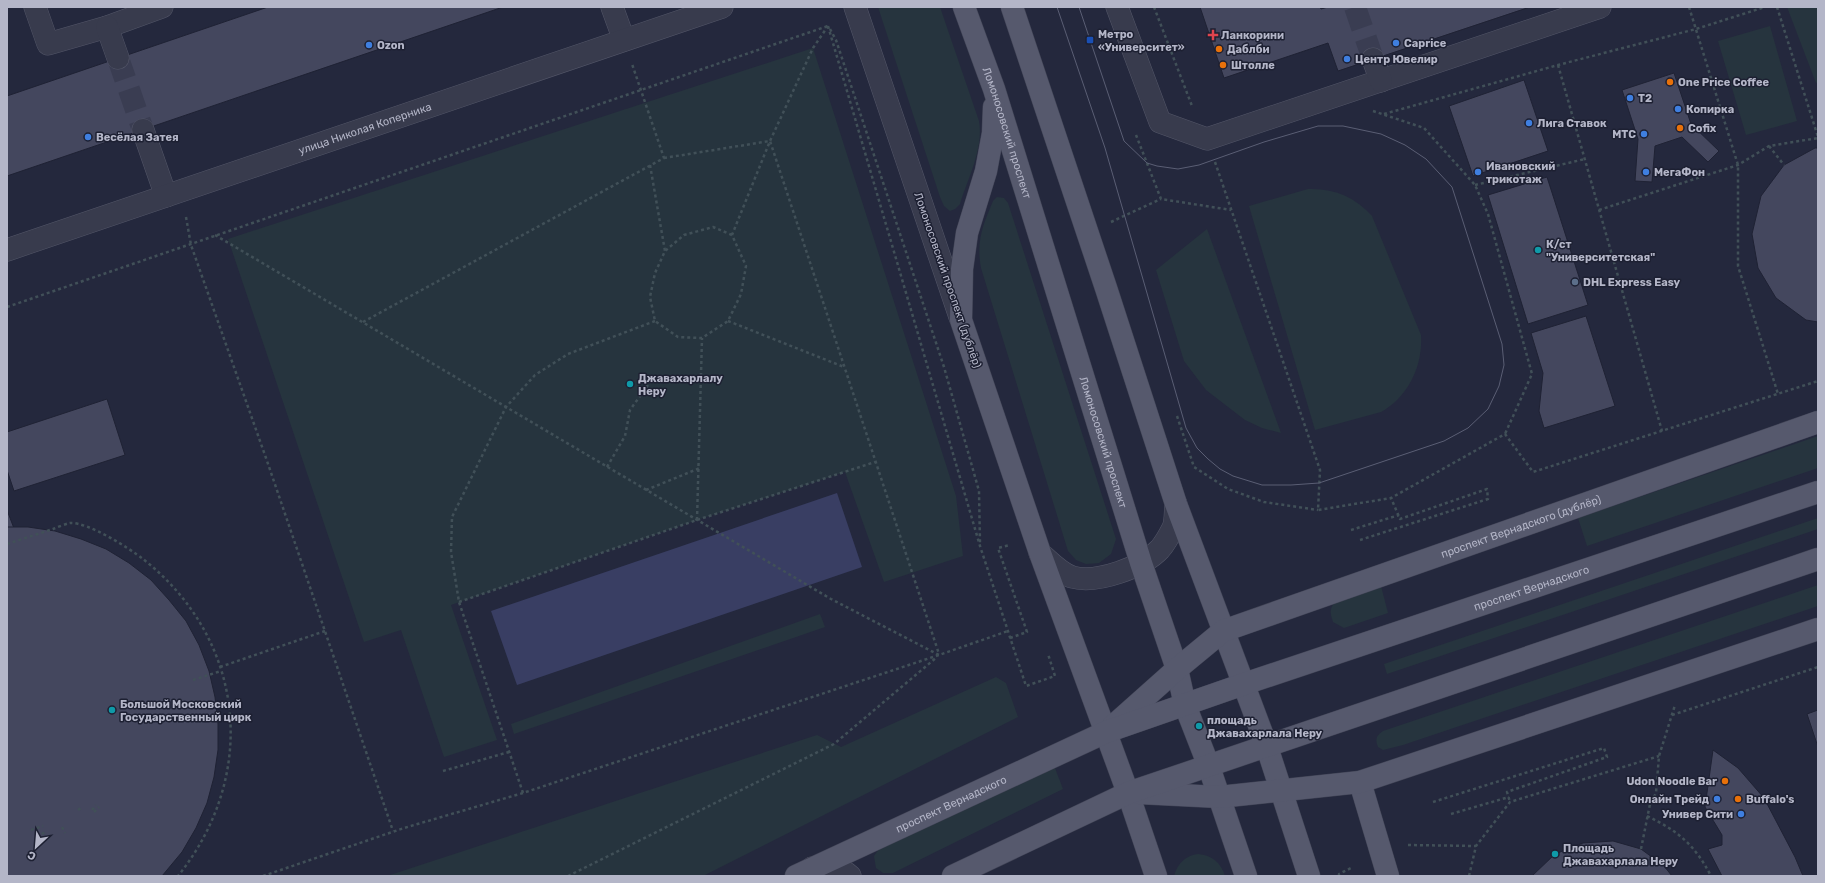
<svg xmlns="http://www.w3.org/2000/svg" width="1825" height="883" viewBox="0 0 1825 883" font-family="Rubik,sans-serif">
  <style>
    .green { fill: #26343e }
    .water { fill: #393e63 }
    .building { fill: #44475e; stroke: #1f2234 }
    .lines { fill: none; stroke-linecap: round; stroke-linejoin: round }
    .minor-tunnel { stroke: #3a3d52; stroke-width: 22; stroke-dasharray: 22 11; stroke-linecap: butt }
    .minor-casing { stroke: #535668; stroke-width: 23 }
    .major-casing { stroke: #414456; stroke-width: 23 }
    .path { stroke: #415058; stroke-width: 2.5; stroke-dasharray: 3 3; stroke-linecap: butt }
    .minor { stroke: #383b4d; stroke-width: 22 }
    .major { stroke: #56596d; stroke-width: 22 }
    .tram { stroke: #5a5e74; stroke-width: 1 }
    .health-dot { fill: #e0444e; stroke: #1d2032; stroke-width: 1.5 }
    .transit-dot { fill: #1a4fb4; stroke: #1d2032; stroke-width: 1.5 }
    .shop-dot { fill: #3f7fe0; stroke: #1d2032; stroke-width: 1.5 }
    .food-dot { fill: #e8710a; stroke: #1d2032; stroke-width: 1.5 }
    .culture-dot { fill: #0f9aa8; stroke: #1d2032; stroke-width: 1.5 }
    .service-dot { fill: #5c6f8a; stroke: #1d2032; stroke-width: 1.5 }
    .labels { text-anchor: middle; stroke-width: 3; stroke-linejoin: round; paint-order: stroke }
    .poi-label { font-size: 11px; font-weight: bold; fill: #b4b6c8; stroke: #1d2032; text-anchor: start }
    .street-label { font-size: 11px; fill: #b4b6c8; stroke: #1d2032 }
  </style>
  <rect width="100%" height="100%" fill="#24283d"/>
  <g class="green">
    <path d="M878,7H940L979,121C984,148 968,178 960,204L955,209L950,211L944,206L940,197Z"/>
    <polygon points="1787,7 1818,7 1818,82 1816,83"/>
    <polygon points="1770,26 1797,121 1746,135 1718,41"/>
    <polygon points="813,48 956,496 963,556 884,582 845,472 697,520 451,605 497,740 444,757 401,630 364,642 228,239"/>
    <path d="M1308,189C1334,188 1355,197 1372,216L1421,335C1423,366 1408,397 1381,412L1315,430L1249,206Z"/>
    <path d="M997,197L1004,198L1008,203L1116,539L1111,554L1099,563L1086,564L1076,560L1068,551L981,268C976,241 983,225 993,201Z"/>
    <polygon points="1207,229 1281,433 1262,428 1245,420 1206,390 1184,361 1156,270"/>
    <polygon points="1818,436 1818,468 1587,546 1578,518"/>
    <polygon points="1818,518 1818,529 1387,674 1384,664"/>
    <path d="M1818,585V606L1403,745L1383,750L1378,747C1375,739 1376,736 1383,731Z"/>
    <path d="M1381,586L1388,613L1344,628L1333,622C1330,613 1329,608 1336,601Z"/>
    <polygon points="820,614 825,627 514,734 511,724"/>
    <polygon points="996,677 1006,683 1018,717 703,876 387,876 817,735 841,747"/>
    <polygon points="1053,763 1063,789 893,873 883,873 876,868 874,856 879,849"/>
    <path d="M1198,854C1212,855 1221,863 1225,876H1174C1177,864 1186,855 1198,854Z"/>
  </g>
  <polygon class="water" points="837,493 862,567 517,685 491,611"/>
  <g class="building">
    <polygon points="268,7 503,7 7,176 7,96"/>
    <polygon points="1200,7 1320,7 1321,9 1328,7 1530,7 1338,71 1328,43 1224,78"/>
    <polygon points="1674,73 1691,124 1719,151 1708,162 1682,137 1655,146 1652,182 1635,181 1638,139 1622,90"/>
    <polygon points="1524,80 1548,151 1473,176 1449,106"/>
    <polygon points="1815,148 1818,148 1818,322 1806,320 1776,298 1758,268 1752,234 1761,196 1784,165"/>
    <polygon points="1547,177 1588,305 1528,324 1488,195"/>
    <polygon points="1586,316 1615,406 1544,428 1539,411 1543,373 1531,333"/>
    <polygon points="107,399 125,455 14,491 7,470 7,432"/>
    <polygon points="7,510 15,531 7,534"/>
    <polygon points="7,527 28,527 55,531 81,539 106,549 129,563 151,580 169,600 186,621 199,645 209,671 215,697 218,724 218,750 214,777 207,803 196,828 182,852 162,876 7,876"/>
    <polygon points="1818,710 1818,747 1807,714"/>
    <polygon points="1713,750 1738,768 1764,798 1795,857 1803,876 1722,876 1708,849 1722,845 1722,835 1705,807"/>
    <polygon points="1613,841 1641,849 1664,866 1672,876 1532,876 1555,854 1583,843"/>
  </g>
  <g class="lines">
    <g class="minor-tunnel">
      <polyline points="1355,7 1373,59"/>
      <polyline points="118,58 143,130"/>
    </g>
    <g class="minor-casing">
      <g id="minor">
        <polyline points="35,7 48,44 107,27 162,7"/>
        <polyline points="612,7 624,40"/>
        <polyline points="855,7 960,317"/>
        <polyline points="1117,7 1160,122 1207,139 1600,7"/>
        <polyline points="107,27 118,58"/>
        <polyline points="1373,59 1381,81"/>
        <polyline points="143,130 166,196"/>
        <path id="s1" d="M7,250L722,7"/>
        <path d="M1040,553C1049,561 1060,573 1072,577C1097,584 1143,567 1160,549C1165,543 1170,534 1173,528C1176,521 1175,511 1176,504"/>
        <path d="M812,868C825,868 840,866 850,876"/>
      </g>
    </g>
    <g class="major-casing">
      <g id="major">
        <path id="s2" d="M964,7L994,89L1141,563L1177,669L1185,705L1208,764L1246,876"/>
        <polyline points="1012,7 1106,288 1176,504 1266,744 1309,876"/>
        <polyline points="994,107 993,133 986,171 967,233 962,269 961,320 1040,553 1128,793 1156,876"/>
        <path id="s3" d="M1113,726L1177,669L1223,631L1818,422"/>
        <polyline points="1360,782 1388,876"/>
        <polyline points="1139,793 1219,797 1360,782 1818,629"/>
        <path id="s4" d="M796,876L1106,732L1244,684L1818,492"/>
        <polyline points="953,876 1128,793 1818,559"/>
      </g>
    </g>
    <g class="path">
      <polyline points="1154,7 1192,106"/>
      <polyline points="1689,7 1738,165 1738,266 1778,394"/>
      <polyline points="1777,7 1818,137"/>
      <polyline points="828,26 980,546 1026,686 1055,676 1048,654"/>
      <polyline points="830,29 836,40 944,367 979,491 980,543"/>
      <polyline points="1558,65 1662,431"/>
      <polyline points="1373,111 1424,128 1475,185 1488,214 1532,374 1505,434"/>
      <polyline points="1384,114 1558,65 1696,29 1765,7"/>
      <polyline points="1136,135 1161,199 1231,210"/>
      <polyline points="1769,146 1784,165"/>
      <polyline points="664,158 770,141 939,654"/>
      <polyline points="1215,162 1320,470 1318,510 1391,498 1505,434 1533,472 1818,381"/>
      <polyline points="650,165 665,251"/>
      <polyline points="1475,185 1585,159"/>
      <polyline points="1599,210 1738,165 1769,146 1818,138"/>
      <polyline points="186,217 191,245 266,458 393,831"/>
      <polyline points="1111,222 1161,199"/>
      <polyline points="215,235 831,599 939,655"/>
      <polyline points="732,235 713,227 684,235 665,251 655,273 650,297 655,321 678,337 702,338 728,321 741,294 746,266 732,235 770,141 813,48 828,26"/>
      <polyline points="7,307 828,26"/>
      <polyline points="728,321 844,367"/>
      <polyline points="363,322 664,158 632,64"/>
      <polyline points="1177,416 1194,467 1228,489 1264,502 1318,510"/>
      <polyline points="607,467 625,436 630,410 653,378 700,378"/>
      <polyline points="646,490 700,468"/>
      <polyline points="697,520 702,338"/>
      <polyline points="1351,530 1399,515"/>
      <polyline points="1360,540 1488,499 1487,489 1400,519 1391,498"/>
      <path d="M7,544C22,539 38,534 53,529C58,527 65,524 70,523C88,522 129,548 143,559C246,640 259,775 178,876"/>
      <polyline points="459,602 697,520 875,462"/>
      <polyline points="1010,638 1027,632 998,548 1010,545"/>
      <polyline points="220,667 325,631"/>
      <polyline points="193,680 221,671"/>
      <polyline points="1672,715 1818,667"/>
      <polyline points="443,771 509,752"/>
      <polyline points="523,793 459,602 451,552 452,517 506,407 535,375 568,354 655,321"/>
      <polyline points="1433,802 1604,748 1607,757 1507,792 1510,802"/>
      <polyline points="78,810 82,807"/>
      <polyline points="92,810 96,805"/>
      <polyline points="94,812 99,807"/>
      <polyline points="1451,814 1509,797"/>
      <path d="M1647,816C1678,831 1695,845 1711,876"/>
      <polyline points="62,827 65,833"/>
      <polyline points="31,830 43,826"/>
      <polyline points="36,836 47,832"/>
      <polyline points="38,842 50,838"/>
      <polyline points="1408,845 1476,846"/>
      <polyline points="1641,849 1650,804 1656,793 1659,756 1675,705"/>
      <polyline points="263,876 404,828 523,793 939,655 1008,631"/>
      <polyline points="568,876 834,744 937,657"/>
      <polyline points="1339,876 1339,874 1353,867"/>
      <polyline points="1469,876 1476,846 1510,802 1659,756"/>
    </g>
    <use href="#minor" class="minor"/>
    <use href="#major" class="major"/>
    <polyline class="tram" points="1057,7 1105,148 1186,428 1197,448 1208,459 1220,469 1233,476 1262,485 1291,485 1319,483 1444,441 1468,428 1488,409 1499,386 1504,365 1502,344 1452,187 1426,159 1405,145 1381,134 1343,126 1318,126 1264,142 1199,165 1178,169 1157,166 1147,163 1124,141 1079,7"/>
  </g>
  <path class="health-dot" d="M1211 29h4v4h4v4h-4v4h-4v-4h-4v-4h4z"/>
  <rect class="transit-dot" x="1086" y="36" width="8" height="8" rx="2"/>
  <g class="shop-dot">
    <circle cx="1396" cy="43" r="4"/>
    <circle cx="369" cy="45" r="4"/>
    <circle cx="1347" cy="59" r="4"/>
    <circle cx="1630" cy="98" r="4"/>
    <circle cx="1678" cy="109" r="4"/>
    <circle cx="1529" cy="123" r="4"/>
    <circle cx="1644" cy="134" r="4"/>
    <circle cx="88" cy="137" r="4"/>
    <circle cx="1478" cy="172" r="4"/>
    <circle cx="1646" cy="172" r="4"/>
    <circle cx="1717" cy="799" r="4"/>
    <circle cx="1741" cy="814" r="4"/>
  </g>
  <g class="food-dot">
    <circle cx="1219" cy="49" r="4"/>
    <circle cx="1223" cy="65" r="4"/>
    <circle cx="1670" cy="82" r="4"/>
    <circle cx="1680" cy="128" r="4"/>
    <circle cx="1725" cy="781" r="4"/>
    <circle cx="1738" cy="799" r="4"/>
  </g>
  <g class="culture-dot">
    <circle cx="1538" cy="250" r="4"/>
    <circle cx="630" cy="384" r="4"/>
    <circle cx="112" cy="710" r="4"/>
    <circle cx="1199" cy="726" r="4"/>
    <circle cx="1555" cy="854" r="4"/>
  </g>
  <circle class="service-dot" cx="1575" cy="282" r="4"/>
  <g class="labels">
    <g class="poi-label">
      <text x="1098" y="38">Метро<tspan x="1098" dy="13">«Университет»</tspan></text>
      <text x="1221" y="39">Ланкорини</text>
      <text x="1404" y="47">Caprice</text>
      <text x="377" y="49">Ozon</text>
      <text x="1227" y="53">Даблби</text>
      <text x="1355" y="63">Центр Ювелир</text>
      <text x="1231" y="69">Штолле</text>
      <text x="1678" y="86">One Price Coffee</text>
      <text x="1638" y="102">T2</text>
      <text x="1686" y="113">Копирка</text>
      <text x="1537" y="127">Лига Ставок</text>
      <text x="1688" y="132">Cofix</text>
      <text x="1636" y="138" text-anchor="end">МТС</text>
      <text x="96" y="141">Весёлая Затея</text>
      <text x="1486" y="170">Ивановский<tspan x="1486" dy="13">трикотаж</tspan></text>
      <text x="1654" y="176">МегаФон</text>
      <text x="1546" y="248">К/ст<tspan x="1546" dy="13">"Университетская"</tspan></text>
      <text x="1583" y="286">DHL Express Easy</text>
      <text x="638" y="382">Джавахарлалу<tspan x="638" dy="13">Неру</tspan></text>
      <text x="120" y="708">Большой Московский<tspan x="120" dy="13">Государственный цирк</tspan></text>
      <text x="1207" y="724">площадь<tspan x="1207" dy="13">Джавахарлала Неру</tspan></text>
      <text x="1717" y="785" text-anchor="end">Udon Noodle Bar</text>
      <text x="1709" y="803" text-anchor="end">Онлайн Трейд</text>
      <text x="1746" y="803">Buffalo's</text>
      <text x="1733" y="818" text-anchor="end">Универ Сити</text>
      <text x="1563" y="852">Площадь<tspan x="1563" dy="13">Джавахарлала Неру</tspan></text>
    </g>
    <g class="street-label">
      <text dy="4" stroke="none"><textPath href="#s1" startOffset="378">улица Николая Коперника</textPath></text>
      <text dy="4" stroke="none"><textPath href="#s2" startOffset="133">Ломоносовский проспект</textPath></text>
      <text transform="translate(948 280) rotate(71)" y="4">Ломоносовский проспект (дублёр)</text>
      <text dy="4" stroke="none"><textPath href="#s2" startOffset="457">Ломоносовский проспект</textPath></text>
      <text dy="4" stroke="none"><textPath href="#s3" startOffset="461">проспект Вернадского (дублёр)</textPath></text>
      <text dy="4" stroke="none"><textPath href="#s4" startOffset="791">проспект Вернадского</textPath></text>
      <text dy="4" stroke="none"><textPath href="#s4" startOffset="171">проспект Вернадского</textPath></text>
    </g>
  </g>
  <rect width="1825" height="883" fill="none" stroke="#b4b6c8" stroke-width="16"/>
  <g transform="translate(36 847) rotate(206)" stroke="#1d2032" stroke-width="3" paint-order="stroke">
  <path d="M0-3L7 15L0 10L-7 15Z" fill="#b4b6c8"/>
  <text y="-6" font-size="11" font-weight="bold" text-anchor="middle" fill="#b4b6c8">С</text>
  </g>
</svg>
